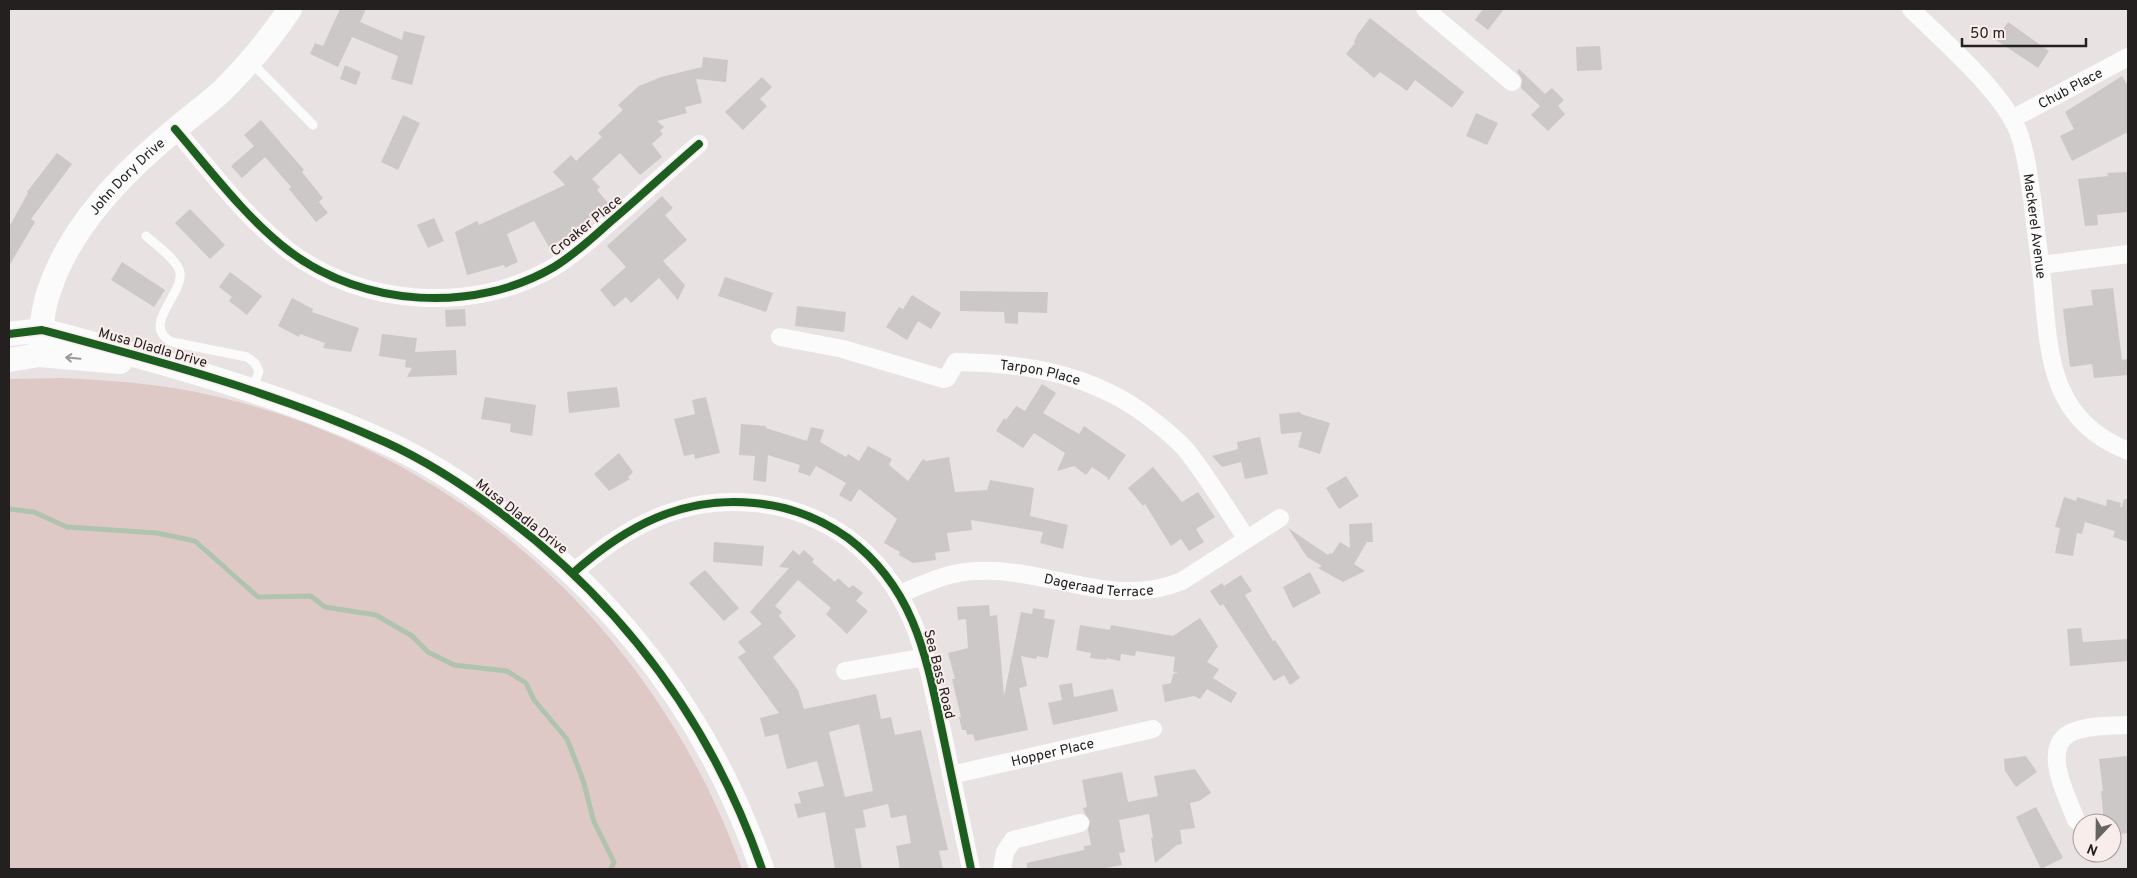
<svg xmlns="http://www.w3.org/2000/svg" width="2137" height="878" viewBox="0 0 2137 878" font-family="Overpass,sans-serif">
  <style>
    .green { fill: #dfc9c7 }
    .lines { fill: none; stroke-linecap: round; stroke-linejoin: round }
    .stream { stroke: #b0c3ae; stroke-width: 5 }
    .building { fill: #cdc8c8; fill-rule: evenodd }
    .lane { stroke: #fcfbfb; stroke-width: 9 }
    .street { stroke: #fcfbfb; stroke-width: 18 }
    .secondary { stroke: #fcfbfb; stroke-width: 24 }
    .cycleway-casing { stroke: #f9edec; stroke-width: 11 }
    .cycleway { stroke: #1b5e20; stroke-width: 8 }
    .oneway { stroke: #9b9898 }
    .labels { text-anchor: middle; stroke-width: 4; stroke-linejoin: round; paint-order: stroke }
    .street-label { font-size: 14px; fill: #242020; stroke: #f9edec }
  </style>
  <rect width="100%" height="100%" fill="#e8e2e2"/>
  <path class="green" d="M62,378C105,380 149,383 191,391C449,441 654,624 742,869H9V379Z"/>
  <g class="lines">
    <polyline class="stream" points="9,509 34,512 67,527 157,533 195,541 258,597 311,596 325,607 376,615 412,636 428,652 454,665 507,671 526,683 534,700 567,739 583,780 594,822 614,862 611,869"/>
  </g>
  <g class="building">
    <polygon points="340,9 366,9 360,22 402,40 404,31 425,36 412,85 391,79 398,56 352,37 338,67 310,54 315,43 323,46"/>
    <polygon points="1483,9 1504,9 1488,30 1475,20"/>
    <polygon points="1370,18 1464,92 1452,108 1415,80 1407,91 1380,72 1374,78 1346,54 1355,43 1354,42 1357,35"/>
    <polygon points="2008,22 2049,51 2038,68 1996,40"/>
    <polygon points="1600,46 1602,70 1577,71 1576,47"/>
    <polygon points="703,57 728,60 726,82 696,79 702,103 685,107 687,113 657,121 664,127 660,131 663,134 652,144 662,157 640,175 620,153 592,179 600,187 597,190 608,203 573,233 549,247 534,221 507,234 518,262 505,268 504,265 467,275 455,232 477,221 479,225 565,185 553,172 571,155 576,161 602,137 598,133 623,110 618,105 639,86 661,77 702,67"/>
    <polygon points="345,65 361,72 356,85 340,79"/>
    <polygon points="1519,69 1545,94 1552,88 1564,100 1558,106 1565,114 1548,131 1531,115 1540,106 1521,88 1522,79 1517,72"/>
    <polygon points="2122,76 2128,86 2128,132 2072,161 2060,136 2074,129 2065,112"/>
    <polygon points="762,77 772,87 760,99 767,106 743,130 725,112"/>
    <polygon points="1476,113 1498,123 1487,145 1466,136"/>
    <polygon points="403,115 420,123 398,170 381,162"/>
    <polygon points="261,120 304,170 302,172 323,198 319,202 328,213 316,222 289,189 291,187 265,157 242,178 231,166 254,146 244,135"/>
    <polygon points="57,153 72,164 31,219 35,222 9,266 9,227 28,193 27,192"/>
    <polygon points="2128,172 2128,212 2097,215 2098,225 2085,226 2078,179 2108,176 2107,173"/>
    <polygon points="662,196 673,208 665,215 687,240 663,261 685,285 678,300 659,278 631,303 626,297 614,307 600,290 626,267 607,246"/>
    <polygon points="190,209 225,245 210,259 175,223"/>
    <polygon points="434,218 444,241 428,248 417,225"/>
    <polygon points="122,262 165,290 154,307 111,280"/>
    <polygon points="230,272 262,296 247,315 229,301 232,297 219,287"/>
    <polygon points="725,277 773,293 766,312 718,296"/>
    <polygon points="2113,288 2122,360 2128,359 2128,375 2094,378 2092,364 2070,367 2063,309 2093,305 2091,290"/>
    <polygon points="960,291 1048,292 1047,313 1018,312 1018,324 1005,323 1004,312 960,311"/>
    <polygon points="912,295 941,313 931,329 918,321 907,340 886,327 899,307 903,309"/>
    <polygon points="292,298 313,309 312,312 359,328 351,352 323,348 325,343 300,334 299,337 278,326"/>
    <polygon points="797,306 846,312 844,332 795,326"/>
    <polygon points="465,309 466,326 446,327 445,310"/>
    <polygon points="382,334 417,338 415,352 456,350 457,375 407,377 412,368 405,367 406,360 379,356"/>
    <polygon points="1042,384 1056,393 1043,413 1079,434 1084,426 1126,455 1108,481 1108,478 1092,467 1086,475 1074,466 1057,471 1065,453 1034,433 1023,448 996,431 1004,418 1006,420 1016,406 1025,411"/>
    <polygon points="617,387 620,407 569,413 567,392"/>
    <polygon points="485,397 536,405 532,436 510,432 511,424 481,419"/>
    <polygon points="706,397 720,453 695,459 694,454 684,456 674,419 695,414 692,400"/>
    <polygon points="1300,412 1301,414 1330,423 1320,454 1298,447 1302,432 1281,434 1279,414"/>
    <polygon points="741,424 766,426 766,428 807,441 811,427 824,430 820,442 846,457 848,454 859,461 868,446 892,459 889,465 908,481 923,459 926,461 949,457 955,492 987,490 990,480 1034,488 1030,516 1068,525 1063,549 1040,543 1043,532 971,520 972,530 947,533 950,551 935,553 936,560 913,563 899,555 900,552 884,543 897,519 859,489 851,502 839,495 846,483 816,466 810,476 798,472 800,465 768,455 766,482 753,480 755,456 739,455"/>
    <polygon points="1260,437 1268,474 1245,479 1241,462 1222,467 1212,456 1238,449 1237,442"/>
    <polygon points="619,453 633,472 628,477 630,479 609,491 594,474"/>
    <polygon points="1153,467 1182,502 1198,492 1215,517 1196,529 1204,542 1189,551 1181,539 1171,546 1145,504 1143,506 1128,488"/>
    <polygon points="1346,476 1359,496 1339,509 1326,488"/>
    <polygon points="2064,497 2076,501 2077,497 2106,506 2107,499 2121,503 2120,507 2122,507 2124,499 2128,499 2128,542 2113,537 2115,531 2085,522 2082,534 2077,533 2073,556 2055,553 2060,528 2055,527"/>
    <polygon points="1372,523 1373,542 1367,542 1354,564 1365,571 1343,582 1318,568 1322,566 1307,557 1288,528 1328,555 1330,553 1332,554 1340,542 1350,548 1349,524"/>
    <polygon points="714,542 764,546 762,566 713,562"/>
    <path d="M793,550L799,555L804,550L814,559L812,562L835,582L838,578L849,588L853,585L863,593L856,601L868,611L847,634L826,614L831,608L798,580L775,606L782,612L779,616L796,636L773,657L798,690L804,709L876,694L881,719L891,717L895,735L921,730L948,850L939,851L943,869H900L896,846L911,843L906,815L891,818L888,804L863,810L866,827L855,829L862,869H835L825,812L798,818L794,804L801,803L798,792L824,786L817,761L787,769L778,734L765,737L760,718L779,713L738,657L746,652L738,642L762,624L750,612L789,568L779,567ZM859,724L873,791L845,797L829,732Z"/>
    <polygon points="705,570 739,608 724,621 689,583"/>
    <polygon points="1310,572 1321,593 1293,608 1283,587"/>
    <polygon points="1241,575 1252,591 1245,595 1273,641 1275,640 1300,678 1290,685 1284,675 1274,681 1223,604 1220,606 1210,591 1222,583 1224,586"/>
    <polygon points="989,605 990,616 997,615 1004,696 1021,612 1032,614 1033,608 1045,610 1044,618 1055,620 1048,658 1037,656 1036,659 1021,656 1027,686 1019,688 1028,730 975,741 973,734 967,735 966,730 962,730 959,717 961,717 952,679 955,679 948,653 968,648 966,619 958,620 957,607"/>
    <polygon points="1200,618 1218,646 1207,662 1219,669 1213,678 1237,693 1231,703 1207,689 1200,699 1194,696 1165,702 1162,685 1171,683 1173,674 1179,673 1173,672 1175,657 1136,651 1135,656 1121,654 1120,661 1106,658 1107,660 1090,658 1091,653 1076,650 1080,625 1110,630 1111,625 1173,636"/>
    <polygon points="2081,628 2083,642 2128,639 2128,661 2070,666 2067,629"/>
    <polygon points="1072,683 1074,697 1113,689 1118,711 1053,725 1048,703 1062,700 1059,685"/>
    <polygon points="2026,756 2037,772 2016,787 2005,771 2004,759"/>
    <polygon points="2128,756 2128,833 2112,835 2112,823 2104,823 2101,791 2103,791 2099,759"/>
    <polygon points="1195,769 1211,793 1199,801 1190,803 1195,828 1180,830 1182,844 1177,845 1155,863 1151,838 1153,838 1149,814 1119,820 1125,852 1119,853 1122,865 1100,869 1027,869 1027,863 1084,850 1084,846 1091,845 1088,830 1090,821 1085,814 1083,808 1087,807 1082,780 1122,772 1128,802 1158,796 1154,776"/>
    <polygon points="2036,807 2063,858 2041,869 2016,817"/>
  </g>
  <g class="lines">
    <g class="lane">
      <polyline points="251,62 313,125"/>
      <path d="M146,236C155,244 179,261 180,273C183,295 140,326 172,342L247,357L255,363L259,371L253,389"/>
    </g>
    <g class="street">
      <polyline points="1425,9 1512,82"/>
      <path id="s1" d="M1911,9C1943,41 2001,90 2018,131C2027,155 2029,180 2033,205C2036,233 2040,260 2043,288C2049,359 2052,421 2128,451"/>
      <path id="s2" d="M2012,119L2128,57"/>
      <path d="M175,129C211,171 245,217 289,251C363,307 474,314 554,267C577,253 596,234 616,217C644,193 671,168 699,144"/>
      <polyline points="2041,265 2128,254"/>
      <path id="s3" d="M780,337L843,349L944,379L947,378L956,362C1026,363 1093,374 1150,418C1163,428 1176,438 1187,451C1209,479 1227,510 1247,539"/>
      <path d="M573,573C626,526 682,496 754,503C788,506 820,518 848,538C917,590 927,661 944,740C953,783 962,826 971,869"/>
      <path id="s4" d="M900,594C926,583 948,572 976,571C1047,567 1113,610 1182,581L1280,518"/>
      <polyline points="845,671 926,657"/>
      <path id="s5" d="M951,775L1153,729"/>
      <path d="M2076,820C2067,796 2038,744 2075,731C2091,725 2111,726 2128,725"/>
      <polyline points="1002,869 1005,852 1013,840 1080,823"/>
    </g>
    <g class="secondary">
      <path d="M9,334L42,330C158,361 275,392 385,442C440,467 489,502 536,541C641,629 717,739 762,869"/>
      <path id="s6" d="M39,355C41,333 42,309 50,288C72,224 125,171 176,129C191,116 208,104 223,90C248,65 270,39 290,9"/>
      <polyline points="9,360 39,355 120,362"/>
    </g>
    <g class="cycleway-casing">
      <g id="cycleway">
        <path d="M175,129C211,171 245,217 289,251C363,307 474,314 554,267C577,253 596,234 616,217C644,193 671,168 699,144"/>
        <path d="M9,334L42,330C158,361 275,392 385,442C440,467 489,502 536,541C641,629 717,739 762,869"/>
        <path d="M573,573C626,526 682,496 754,503C788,506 820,518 848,538C917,590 927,661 944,740C953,783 962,826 971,869"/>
      </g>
    </g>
    <use href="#cycleway" class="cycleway"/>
  </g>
  <defs><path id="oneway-shaft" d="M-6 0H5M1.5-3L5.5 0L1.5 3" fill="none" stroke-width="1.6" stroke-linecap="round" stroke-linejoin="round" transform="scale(1.25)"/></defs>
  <use class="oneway" href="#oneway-shaft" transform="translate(73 358) rotate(-175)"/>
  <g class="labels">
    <g class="street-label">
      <text dy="5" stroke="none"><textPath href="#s2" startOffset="66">Chub Place</textPath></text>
      <text dy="5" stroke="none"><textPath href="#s6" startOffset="205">John Dory Drive</textPath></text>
      <text transform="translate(586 225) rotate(-39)" y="5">Croaker Place</text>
      <text dy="5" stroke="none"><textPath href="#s1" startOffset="260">Mackerel Avenue</textPath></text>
      <text transform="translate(153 347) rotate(16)" y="5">Musa Dladla Drive</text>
      <text dy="5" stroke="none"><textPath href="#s3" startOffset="276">Tarpon Place</textPath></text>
      <text transform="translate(522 516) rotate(38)" y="5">Musa Dladla Drive</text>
      <text dy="5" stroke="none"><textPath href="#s4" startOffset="204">Dageraad Terrace</textPath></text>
      <text transform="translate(940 674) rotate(76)" y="5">Sea Bass Road</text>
      <text dy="5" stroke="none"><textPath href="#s5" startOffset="104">Hopper Place</textPath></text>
    </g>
  </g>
  <rect width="2137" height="878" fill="none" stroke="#242020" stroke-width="20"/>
  <g transform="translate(2097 838) rotate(202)"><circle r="24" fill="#f9edec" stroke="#a49b9a"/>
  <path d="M0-4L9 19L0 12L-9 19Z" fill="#696464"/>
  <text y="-8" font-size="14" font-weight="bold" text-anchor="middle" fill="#242020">N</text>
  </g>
  <path d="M1962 38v8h124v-8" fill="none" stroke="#242020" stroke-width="2.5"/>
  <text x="1970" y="38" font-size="15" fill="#242020" stroke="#f9edec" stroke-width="4" paint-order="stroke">50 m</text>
</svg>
